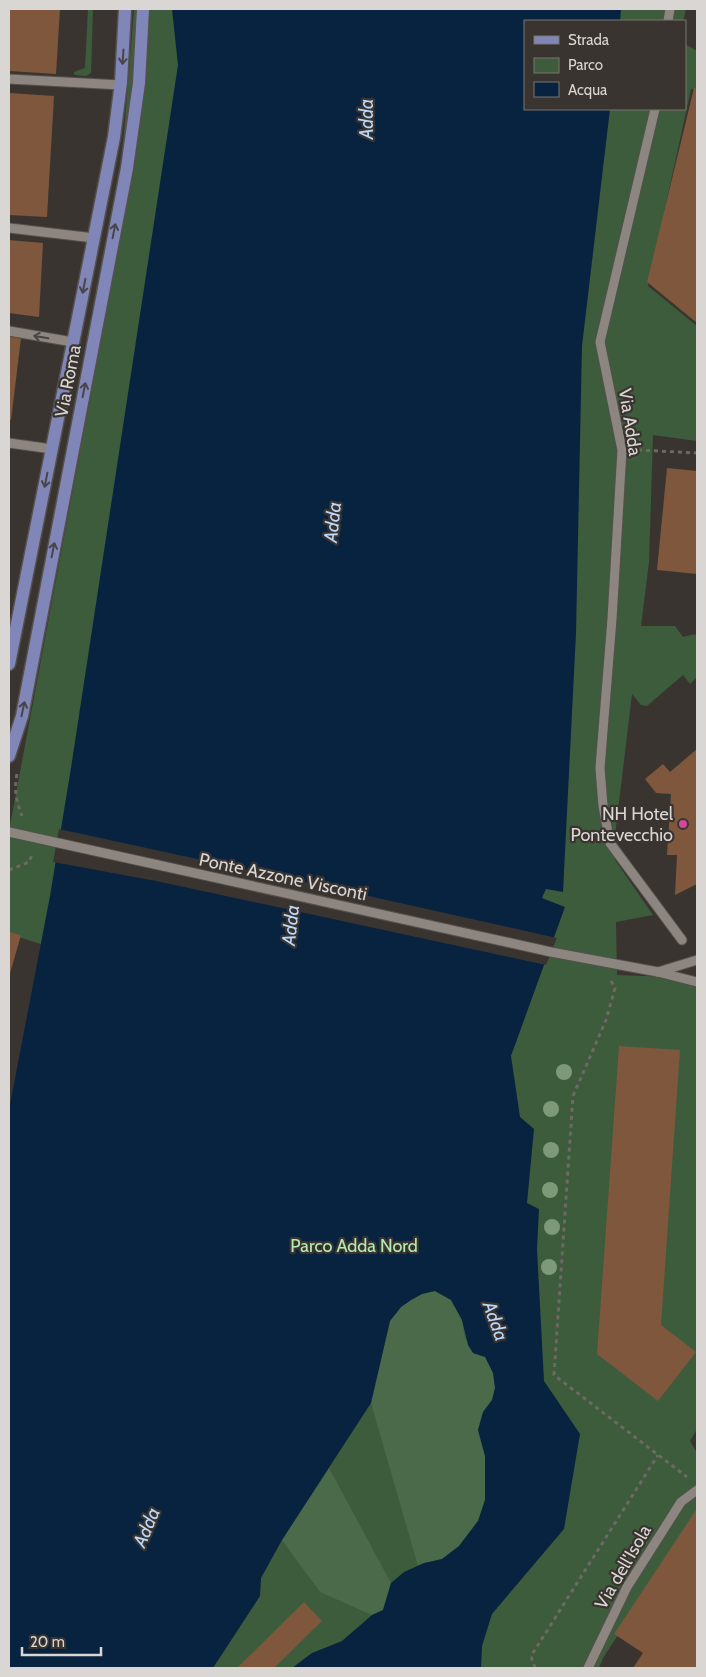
<svg xmlns="http://www.w3.org/2000/svg" width="706" height="1677" viewBox="0 0 706 1677" font-family="Cabin,sans-serif">
  <style>
    .green { fill: #3d5c3c }
    .forest { fill: #4a6a49 }
    .water { fill: #072340 }
    .pier { fill: #3a3430 }
    .building { fill: #7e573d }
    .lines { fill: none; stroke-linecap: round; stroke-linejoin: round }
    .minor-casing { stroke: #55504c; stroke-width: 11 }
    .major-casing { stroke: #55504c; stroke-width: 15 }
    .path { stroke: #6e6965; stroke-width: 3; stroke-dasharray: 4 4; stroke-linecap: butt }
    .minor { stroke: #8d8680; stroke-width: 9 }
    .major { stroke: #8086b7; stroke-width: 12 }
    .tree { fill: #7d9978 }
    .oneway { stroke: #48444b }
    .oneway2 { stroke: #4b4440 }
    .hotel-dot { fill: #d1479c; stroke: #3a3430; stroke-width: 2 }
    .labels { text-anchor: middle; stroke-width: 4.5; stroke-linejoin: round; paint-order: stroke }
    .street-label { font-size: 18px; fill: #dad6d3; stroke: #3a3430 }
    .poi-label { font-size: 18px; fill: #dad6d3; stroke: #3a3430; text-anchor: end }
    .park-label { font-size: 18px; fill: #b4ebb3; stroke: #3a3430 }
    .water-label { font-size: 19px; font-style: italic; fill: #bbd8fa; stroke: #3a3430 }
  </style>
  <rect width="100%" height="100%" fill="#3a3430"/>
  <g class="green">
    <polygon points="88,9 93,9 91,73 86,76 74,75 74,72 85,68"/>
    <polygon points="134,9 686,9 683,21 525,21 525,109 685,109 685,38 685,44 697,51 697,90 691,89 648,286 697,326 697,441 653,435 649,562 641,626 675,626 683,637 695,634 697,638 697,677 690,684 683,675 647,706 641,705 632,694 614,844 615,860 653,915 616,922 617,975 697,978 697,1429 690,1441 697,1453 697,1513 603,1658 599,1668 9,1668 9,1115 50,947 9,934 9,831 112,281"/>
  </g>
  <g class="forest">
    <polygon points="435,1291 451,1300 462,1320 465,1338 479,1355 485,1357 489,1363 493,1373 495,1388 492,1400 483,1412 478,1430 485,1456 485,1500 478,1521 459,1546 442,1559 418,1566 371,1403 390,1321 401,1307 411,1300 422,1294"/>
    <polygon points="329,1468 391,1583 383,1610 372,1615 320,1592 282,1540"/>
  </g>
  <polygon class="water" points="172,9 621,9 620,21 525,21 525,109 610,109 582,346 576,633 563,892 546,889 542,898 565,907 511,1056 520,1117 534,1129 527,1203 539,1209 537,1249 544,1381 580,1434 564,1529 492,1614 482,1646 481,1668 292,1668 312,1653 342,1641 372,1615 383,1610 391,1583 404,1572 424,1563 442,1559 459,1546 478,1521 485,1500 485,1456 478,1430 483,1412 492,1400 495,1388 493,1373 485,1357 473,1353 468,1345 462,1320 451,1300 435,1291 422,1294 411,1300 401,1307 390,1321 371,1403 282,1540 261,1578 260,1596 213,1668 9,1668 9,1110 50,896 71,768 178,65"/>
  <polygon class="pier" points="59,829 364,895 557,938 546,965 156,881 53,862"/>
  <g class="building">
    <polygon points="9,9 60,9 56,74 9,71"/>
    <polygon points="694,88 697,89 697,323 647,282"/>
    <polygon points="9,93 54,96 47,217 9,215"/>
    <polygon points="9,240 43,243 39,317 9,313"/>
    <polygon points="9,336 21,338 11,420 9,419"/>
    <polygon points="667,468 697,471 697,574 657,570"/>
    <polygon points="697,749 697,884 675,895 677,855 667,855 671,794 656,793 645,779 663,764 670,772"/>
    <polygon points="9,932 21,935 9,977"/>
    <polygon points="619,1046 680,1050 661,1325 696,1352 658,1401 597,1354"/>
    <polygon points="696,1510 697,1510 697,1668 633,1668 643,1653 614,1634"/>
    <polygon points="304,1602 322,1621 274,1668 237,1668"/>
  </g>
  <g class="lines">
    <g class="minor-casing">
      <g id="minor">
        <polyline points="668,21 670,9"/>
        <polyline points="9,79 121,85"/>
        <polyline points="655,109 600,342 622,450 612,619 600,768 603,806 610,843 682,940"/>
        <polyline points="9,228 94,238"/>
        <polyline points="9,331 73,342"/>
        <polyline points="9,443 52,449"/>
        <polyline points="9,832 551,952 658,972 697,982"/>
        <polyline points="658,972 697,960"/>
        <polyline points="588,1668 627,1587 681,1502 697,1490"/>
      </g>
    </g>
    <g class="major-casing">
      <g id="major">
        <polyline points="9,664 114,137 121,82 125,9"/>
        <polyline points="9,756 22,716 127,168 139,83 143,9"/>
      </g>
    </g>
    <g class="path">
      <polyline points="638,450 697,453"/>
      <path d="M17,774C14,790 16,801 22,816"/>
      <polyline points="9,870 29,862 32,855"/>
      <polyline points="611,981 615,988 606,1020 573,1096 554,1375 687,1477"/>
      <polyline points="535,1668 531,1656 658,1455"/>
    </g>
    <use href="#minor" class="minor"/>
    <use href="#major" class="major"/>
  </g>
  <g class="tree">
    <circle cx="564" cy="1072" r="8"/>
    <circle cx="551" cy="1109" r="8"/>
    <circle cx="551" cy="1150" r="8"/>
    <circle cx="550" cy="1190" r="8"/>
    <circle cx="552" cy="1227" r="8"/>
    <circle cx="549" cy="1267" r="8"/>
  </g>
  <defs><path id="oneway-shaft" d="M-6 0H5M1.5-3L5.5 0L1.5 3" fill="none" stroke-width="1.6" stroke-linecap="round" stroke-linejoin="round" transform="scale(1.25)"/></defs>
  <g class="oneway">
    <use href="#oneway-shaft" transform="translate(123 57) rotate(94)"/>
    <use href="#oneway-shaft" transform="translate(114 231) rotate(-79)"/>
    <use href="#oneway-shaft" transform="translate(84 286) rotate(101)"/>
    <use href="#oneway-shaft" transform="translate(84 390) rotate(-79)"/>
    <use href="#oneway-shaft" transform="translate(46 480) rotate(101)"/>
    <use href="#oneway-shaft" transform="translate(53 550) rotate(-79)"/>
    <use href="#oneway-shaft" transform="translate(23 709) rotate(-78)"/>
  </g>
  <use class="oneway2" href="#oneway-shaft" transform="translate(41 337) rotate(-170)"/>
  <circle class="hotel-dot" cx="683" cy="824" r="5"/>
  <g class="labels">
    <g class="street-label">
      <text transform="translate(68 381) rotate(-79)" y="6">Via Roma</text>
      <text transform="translate(630 422) rotate(81)" y="6">Via Adda</text>
      <text transform="translate(283 877) rotate(12)" y="6">Ponte Azzone Visconti</text>
      <text transform="translate(623 1567) rotate(-60)" y="6">Via dell'Isola</text>
    </g>
    <g class="poi-label">
      <text x="673" y="820">NH Hotel<tspan x="673" dy="21">Pontevecchio</tspan></text>
    </g>
    <g class="park-label">
      <text x="354" y="1252">Parco Adda Nord</text>
    </g>
    <g class="water-label">
      <text transform="translate(366 119) rotate(-90)" y="7">Adda</text>
      <text transform="translate(332 522) rotate(-84)" y="7">Adda</text>
      <text transform="translate(290 925) rotate(-84)" y="7">Adda</text>
      <text transform="translate(496 1321) rotate(70)" y="7">Adda</text>
      <text transform="translate(146 1527) rotate(-67)" y="7">Adda</text>
    </g>
  </g>
  <rect width="706" height="1677" fill="none" stroke="#dad6d3" stroke-width="20"/>
  <rect x="524" y="20" width="162" height="90" fill="#3a3430" stroke="#7a7571"/>
  <rect x="534" y="36" width="25" height="8" fill="#8086b7" stroke="#7a7571"/>
  <text x="568" y="45" font-size="15" fill="#dad6d3">Strada</text>
  <rect x="534" y="58" width="25" height="15" fill="#3d5c3c" stroke="#7a7571"/>
  <text x="568" y="70" font-size="15" fill="#dad6d3">Parco</text>
  <rect x="534" y="82" width="25" height="15" fill="#072340" stroke="#7a7571"/>
  <text x="568" y="95" font-size="15" fill="#dad6d3">Acqua</text>
  <path d="M22 1647v8h79v-8" fill="none" stroke="#dad6d3" stroke-width="2.5"/>
  <text x="30" y="1647" font-size="15" fill="#dad6d3" stroke="#3a3430" stroke-width="4" paint-order="stroke">20 m</text>
</svg>
